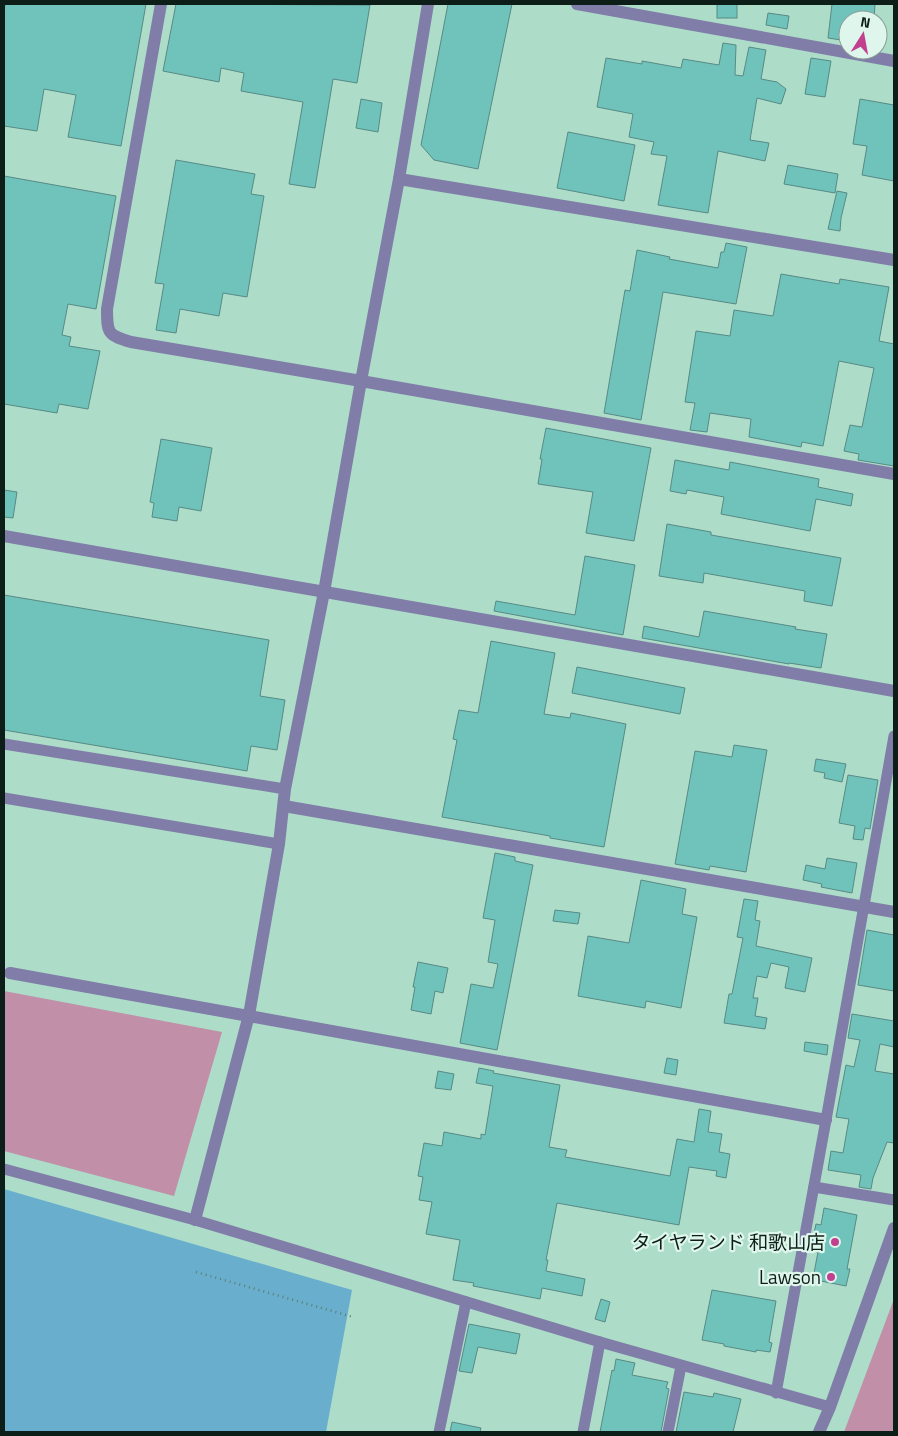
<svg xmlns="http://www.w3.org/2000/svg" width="898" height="1436" viewBox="0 0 898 1436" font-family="'Titillium Web','Noto Sans JP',sans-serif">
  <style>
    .green { fill: #c18fa8 }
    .water { fill: #69afcd }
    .building { fill: #70c3bb; stroke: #578a85 }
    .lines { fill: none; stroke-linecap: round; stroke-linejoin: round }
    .path { stroke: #5d7d70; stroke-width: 2.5; stroke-dasharray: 1 4; stroke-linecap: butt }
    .minor { stroke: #807da8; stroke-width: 11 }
    .tertiary { stroke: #807da8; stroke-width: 12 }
    .poi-dot { fill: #c1418e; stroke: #dff6ec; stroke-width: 2 }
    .labels { text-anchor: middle; stroke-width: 4.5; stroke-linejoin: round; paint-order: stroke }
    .poi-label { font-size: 19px; fill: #0c1e17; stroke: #dff6ec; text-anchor: end }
  </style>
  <rect width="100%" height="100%" fill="#addcc8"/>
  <g class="green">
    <polygon points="4,991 222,1032 174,1196 4,1151"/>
    <polygon points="894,1299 894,1426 892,1432 844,1432"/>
  </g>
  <polygon class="water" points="4,1189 352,1290 326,1432 4,1432"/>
  <g class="building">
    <polygon points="5,4 146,4 121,146 68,137 76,95 44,89 37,131 4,126 4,12"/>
    <polygon points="176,4 370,5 357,83 333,79 315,188 289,184 303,102 241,91 244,73 221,68 219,82 163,71"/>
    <polygon points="448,4 512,4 478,169 434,160 421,145"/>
    <rect x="717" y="4" width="20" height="14"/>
    <polygon points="832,4 875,4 874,20 848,20 848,41 828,38"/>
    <polygon points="768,13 789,16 787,29 766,25"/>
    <polygon points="723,43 736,45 735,75 743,76 749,47 766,50 761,79 777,82 786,89 781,104 757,98 750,140 769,143 765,161 718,151 708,213 658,205 667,156 651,154 654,142 629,137 633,114 597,107 606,58 642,64 642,61 681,68 683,59 719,65"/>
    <polygon points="811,58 831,61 825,97 805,94"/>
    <polygon points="361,99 382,103 378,132 356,128"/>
    <polygon points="860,99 894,105 894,181 862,175 867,146 853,144"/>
    <polygon points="568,132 635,145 624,201 557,188"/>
    <polygon points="176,160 255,174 251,194 264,196 247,297 223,293 219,316 180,309 176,333 156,330 164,284 155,283"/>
    <polygon points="788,165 838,174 835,193 784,184"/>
    <polygon points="4,176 116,196 96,309 68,304 62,335 71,337 69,346 100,351 88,409 59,404 57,413 4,404"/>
    <polygon points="837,191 847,193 841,218 840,231 828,229"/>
    <polygon points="726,243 747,247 736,304 663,292 641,420 604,413 625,290 630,291 637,250 670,257 669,259 718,268 721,252 724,252"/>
    <polygon points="781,274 839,284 840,279 889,287 879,341 894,344 894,466 858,460 859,454 844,451 850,425 862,427 874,368 839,361 823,446 802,442 801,447 749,437 751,419 710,413 707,432 690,430 695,403 685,402 696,331 730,336 734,310 773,316"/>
    <polygon points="546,428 651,448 634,541 586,533 593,492 538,484 542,459 540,459"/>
    <polygon points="161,439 212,448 201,511 179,507 177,521 152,517 154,503 150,502"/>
    <polygon points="675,460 729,470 730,462 819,479 818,487 853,494 851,506 816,499 810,531 721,514 724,497 687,490 686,494 670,491"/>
    <polygon points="4,490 17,492 13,518 4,517"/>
    <polygon points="667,524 711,532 711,535 841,558 832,606 804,601 805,591 704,573 703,583 659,576"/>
    <polygon points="585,556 635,565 623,635 494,611 496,601 575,615"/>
    <polygon points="4,595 269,640 260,696 285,700 277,750 251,746 247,771 4,730"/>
    <polygon points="704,611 796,627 795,629 827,634 821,668 789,663 789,664 642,638 644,626 699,637"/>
    <polygon points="491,641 555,653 544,714 570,718 571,713 626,724 604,847 550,838 550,836 442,817 457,740 453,739 459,710 478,713"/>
    <polygon points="577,667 685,688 680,714 572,693"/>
    <polygon points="734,745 767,750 746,872 710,866 709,870 675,864 695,751 732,757"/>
    <polygon points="816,759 846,764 842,782 824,778 825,773 814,771"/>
    <polygon points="848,775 878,780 870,829 865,828 863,840 853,839 855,826 839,823"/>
    <polygon points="495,853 515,857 515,861 533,865 497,1050 460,1043 471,984 493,988 498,964 488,962 495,920 483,918"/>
    <polygon points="827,858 857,863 852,893 821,887 822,884 803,880 806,865 825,869"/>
    <polygon points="641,880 686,889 682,914 697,917 681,1008 646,1001 645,1008 578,996 588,936 629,943"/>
    <polygon points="744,899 758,901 755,920 760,921 756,946 812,958 805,992 785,988 789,967 771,963 767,978 757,976 753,998 758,998 755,1016 767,1018 765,1029 724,1023 729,994 732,994 743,938 737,937"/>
    <polygon points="555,910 580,913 578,924 553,921"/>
    <polygon points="867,930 894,935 894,991 858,985"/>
    <polygon points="418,962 448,968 443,993 435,991 431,1014 411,1010 415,987 413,987"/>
    <polygon points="852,1014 894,1021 894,1047 880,1044 875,1071 894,1074 894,1143 887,1142 873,1178 871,1189 859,1187 861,1175 828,1170 831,1151 843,1153 849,1119 836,1117 846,1065 854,1067 860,1040 848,1038"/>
    <polygon points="805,1042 828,1045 827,1055 804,1051"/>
    <polygon points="667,1058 678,1060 676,1075 664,1073"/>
    <polygon points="479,1068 494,1071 493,1073 560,1085 549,1147 567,1150 565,1157 670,1176 677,1139 694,1142 699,1109 711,1111 708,1132 722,1134 719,1152 730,1154 726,1178 716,1176 717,1171 689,1167 679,1225 557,1203 546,1260 548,1260 546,1271 585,1279 582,1296 542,1288 540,1299 473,1286 474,1283 453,1280 460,1240 426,1234 432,1202 419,1200 423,1177 418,1176 424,1143 442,1146 444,1132 481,1139 481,1134 485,1135 493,1086 476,1083"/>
    <polygon points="438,1071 454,1074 451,1090 435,1088"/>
    <polygon points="824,1208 857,1215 847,1269 850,1269 846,1286 816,1280 817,1278 813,1278 818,1252 816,1252 817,1248 811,1247 816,1224 821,1225"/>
    <polygon points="712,1290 776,1301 769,1342 772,1343 770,1352 756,1350 756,1352 724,1346 724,1344 702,1340"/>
    <polygon points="601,1299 610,1302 605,1322 595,1319"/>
    <polygon points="469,1324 520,1334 516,1354 478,1347 472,1373 459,1371"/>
    <polygon points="616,1359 635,1363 632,1375 668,1382 666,1388 669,1389 661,1432 600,1432 612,1370 614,1371"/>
    <polygon points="684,1392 713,1397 714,1393 741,1399 733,1432 676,1432"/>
    <polygon points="452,1422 481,1428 480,1432 450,1432"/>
  </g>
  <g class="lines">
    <polyline class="path" points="196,1272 353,1317"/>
    <g class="minor">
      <polyline points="4,744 285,789"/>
      <polyline points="4,798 279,844"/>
      <polyline points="4,1169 195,1220 600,1342 830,1407"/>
      <polyline points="814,1187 894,1200"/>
      <polyline points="776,1393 826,1120 894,736"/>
      <polyline points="439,1432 466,1302"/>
      <polyline points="583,1432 600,1342"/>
      <polyline points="668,1432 681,1366"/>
    </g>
    <g class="tertiary">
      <path d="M161,4L107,309C107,334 108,335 131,342L361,381L894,474"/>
      <polyline points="577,4 894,61"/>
      <polyline points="399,179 894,260"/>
      <polyline points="4,536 894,691"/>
      <polyline points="284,806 894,912"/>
      <polyline points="10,973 826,1120"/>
      <polyline points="195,1220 249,1015 279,844 285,789 324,592 361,381 399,179 428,4"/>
      <polyline points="819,1432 830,1407 894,1228"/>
    </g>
  </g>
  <g class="poi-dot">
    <circle cx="835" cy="1242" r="5"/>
    <circle cx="831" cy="1277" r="5"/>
  </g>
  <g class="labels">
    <g class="poi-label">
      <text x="825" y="1249">タイヤランド 和歌山店</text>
      <text x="821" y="1284">Lawson</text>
    </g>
  </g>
  <rect width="898" height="1436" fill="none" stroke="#0c1e17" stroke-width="10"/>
  <g transform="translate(863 35) rotate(11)"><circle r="24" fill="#dff6ec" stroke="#8ba097"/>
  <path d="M0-4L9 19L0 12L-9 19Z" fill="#c1418e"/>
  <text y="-8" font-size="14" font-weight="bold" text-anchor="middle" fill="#0c1e17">N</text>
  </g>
</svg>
